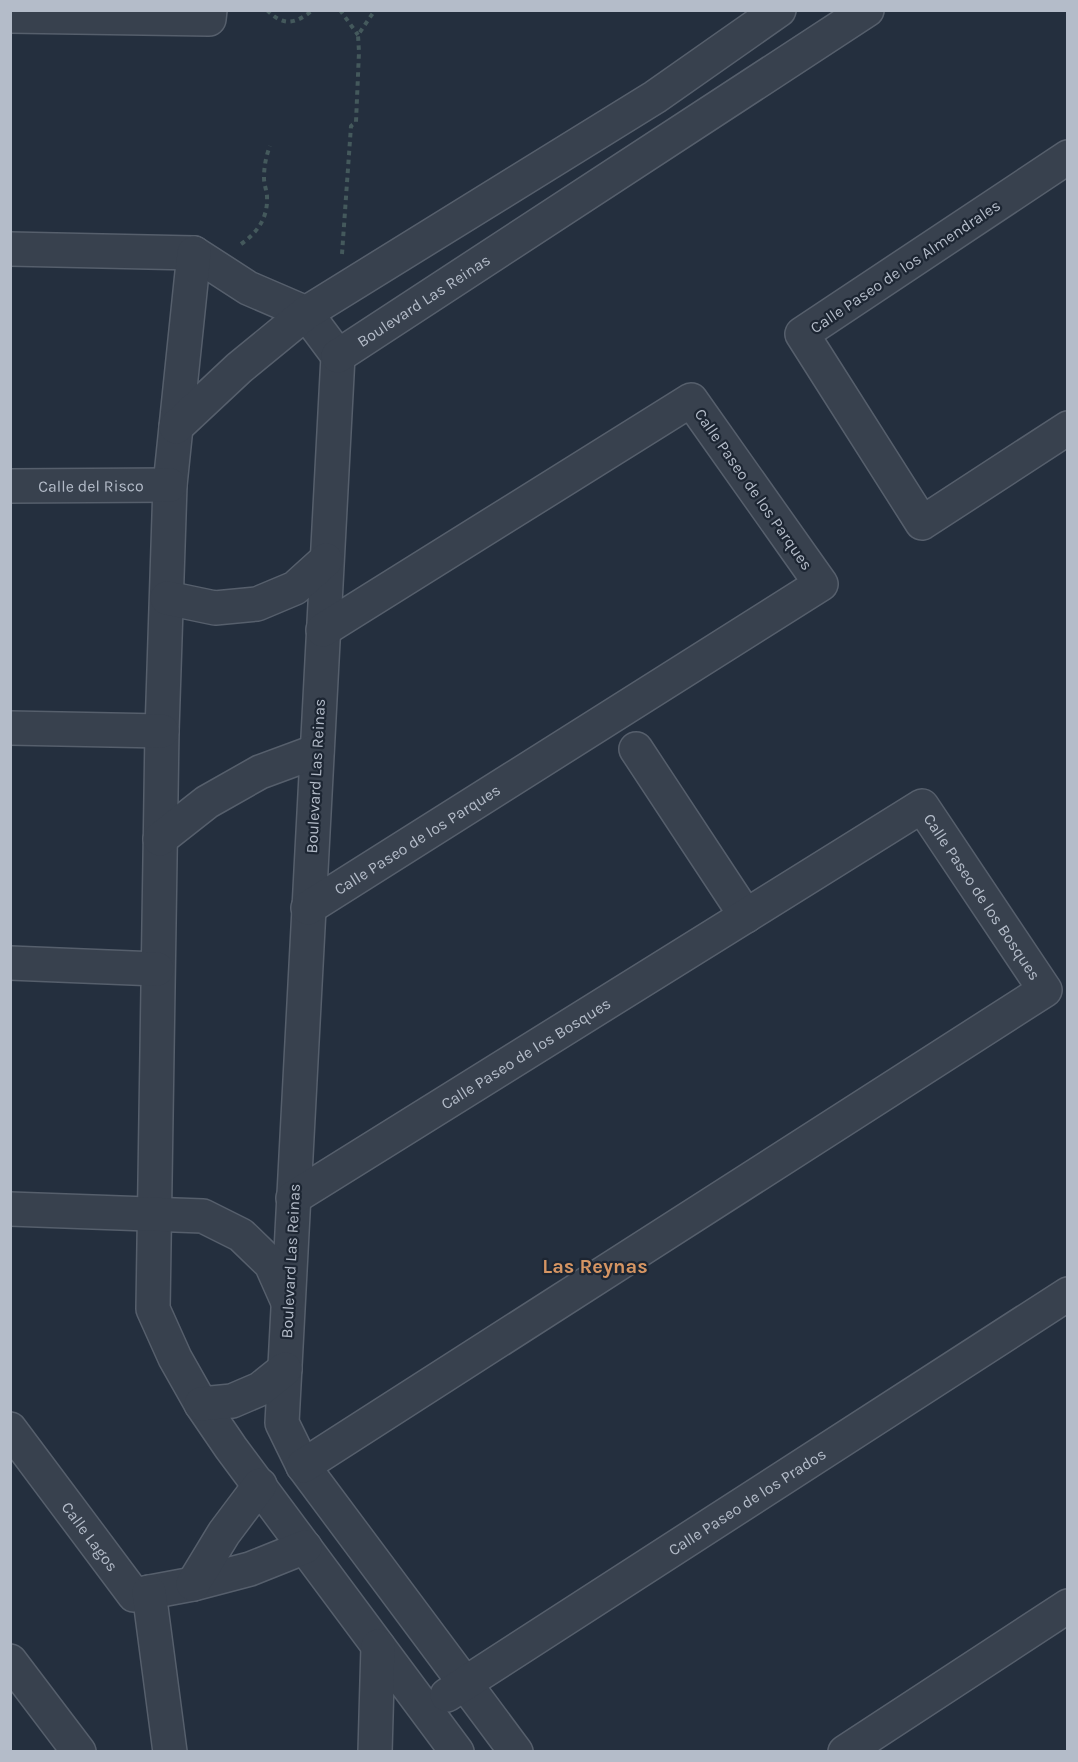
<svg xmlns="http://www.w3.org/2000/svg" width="1078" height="1762" viewBox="0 0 1078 1762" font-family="Karla,sans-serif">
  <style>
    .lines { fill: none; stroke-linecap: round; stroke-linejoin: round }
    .minor-casing { stroke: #565f6c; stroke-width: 36 }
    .path { stroke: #44595c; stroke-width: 4; stroke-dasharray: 4.5 4.5; stroke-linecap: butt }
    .minor { stroke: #38414e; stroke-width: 33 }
    .labels { text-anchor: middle; stroke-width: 4.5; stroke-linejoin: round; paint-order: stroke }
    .street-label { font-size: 16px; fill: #b4bcc9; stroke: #1d2633 }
    .quarter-label { font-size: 20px; font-weight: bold; fill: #d59563; stroke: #1d2633 }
  </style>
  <rect width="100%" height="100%" fill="#242f3e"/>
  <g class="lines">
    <g class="minor-casing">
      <g id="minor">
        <polyline points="10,16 209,19 210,10"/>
        <polyline points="1068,157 802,334 922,523 1068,428"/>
        <polyline points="10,249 194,253 248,288 306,313 338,356"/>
        <polyline points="194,253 170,485 162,731 153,1309 175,1358 201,1404 231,1448 457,1752"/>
        <polyline points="338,356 282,1423 303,1466 516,1752"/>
        <path id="s1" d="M338,356L867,10"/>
        <polyline points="176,427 239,368 306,313 655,97 779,10"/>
        <path id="s2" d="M10,486L170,485"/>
        <polyline points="167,598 215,608 257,604 295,588 326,560"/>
        <polyline points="10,728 162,731"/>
        <polyline points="636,749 746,916"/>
        <polyline points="160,839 207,802 260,772 317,751"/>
        <path id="s3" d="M308,908L821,584L691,400L323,630"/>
        <polyline points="10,963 157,969"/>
        <path id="s4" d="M293,1198L922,806L1045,990L303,1466"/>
        <polyline points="10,1209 203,1216 241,1235 271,1264 287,1300"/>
        <polyline points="201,1404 232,1401 260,1389 285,1369"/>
        <path id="s5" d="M10,1429L134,1595L193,1584L250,1569L305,1547"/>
        <polyline points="193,1584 224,1533 260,1485"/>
        <polyline points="149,1592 170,1752"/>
        <polyline points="10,1661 79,1752"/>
        <path id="s6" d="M447,1695L1068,1294"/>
        <polyline points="375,1752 378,1646"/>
        <polyline points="845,1752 1068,1606"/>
      </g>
    </g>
    <g class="path">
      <path d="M267,10C284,27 295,24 313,10"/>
      <polyline points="340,10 358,35"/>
      <path d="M241,244C257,233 268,218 267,197C267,191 264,185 264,178C264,167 266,156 270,146"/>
      <polyline points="342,254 351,126 356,122 359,52 358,35 375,10"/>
    </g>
    <use href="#minor" class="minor"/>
  </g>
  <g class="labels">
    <g class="street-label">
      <text transform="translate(905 266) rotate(-34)" y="6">Calle Paseo de los Almendrales</text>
      <text dy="6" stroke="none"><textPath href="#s1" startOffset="102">Boulevard Las Reinas</textPath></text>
      <text dy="6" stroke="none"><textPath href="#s2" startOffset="81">Calle del Risco</textPath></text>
      <text transform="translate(754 489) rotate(55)" y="6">Calle Paseo de los Parques</text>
      <text transform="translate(315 776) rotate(-87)" y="6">Boulevard Las Reinas</text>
      <text dy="6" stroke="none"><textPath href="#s3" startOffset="129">Calle Paseo de los Parques</textPath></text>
      <text dy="6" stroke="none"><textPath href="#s4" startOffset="850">Calle Paseo de los Bosques</textPath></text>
      <text dy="6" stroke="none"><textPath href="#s4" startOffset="274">Calle Paseo de los Bosques</textPath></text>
      <text transform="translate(290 1261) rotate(-87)" y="6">Boulevard Las Reinas</text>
      <text dy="6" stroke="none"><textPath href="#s6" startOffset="357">Calle Paseo de los Prados</textPath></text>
      <text dy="6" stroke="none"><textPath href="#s5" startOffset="134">Calle Lagos</textPath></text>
    </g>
    <g class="quarter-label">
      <text x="595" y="1273">Las Reynas</text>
    </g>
  </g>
  <rect width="1078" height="1762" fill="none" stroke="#b4bcc9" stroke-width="24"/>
</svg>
